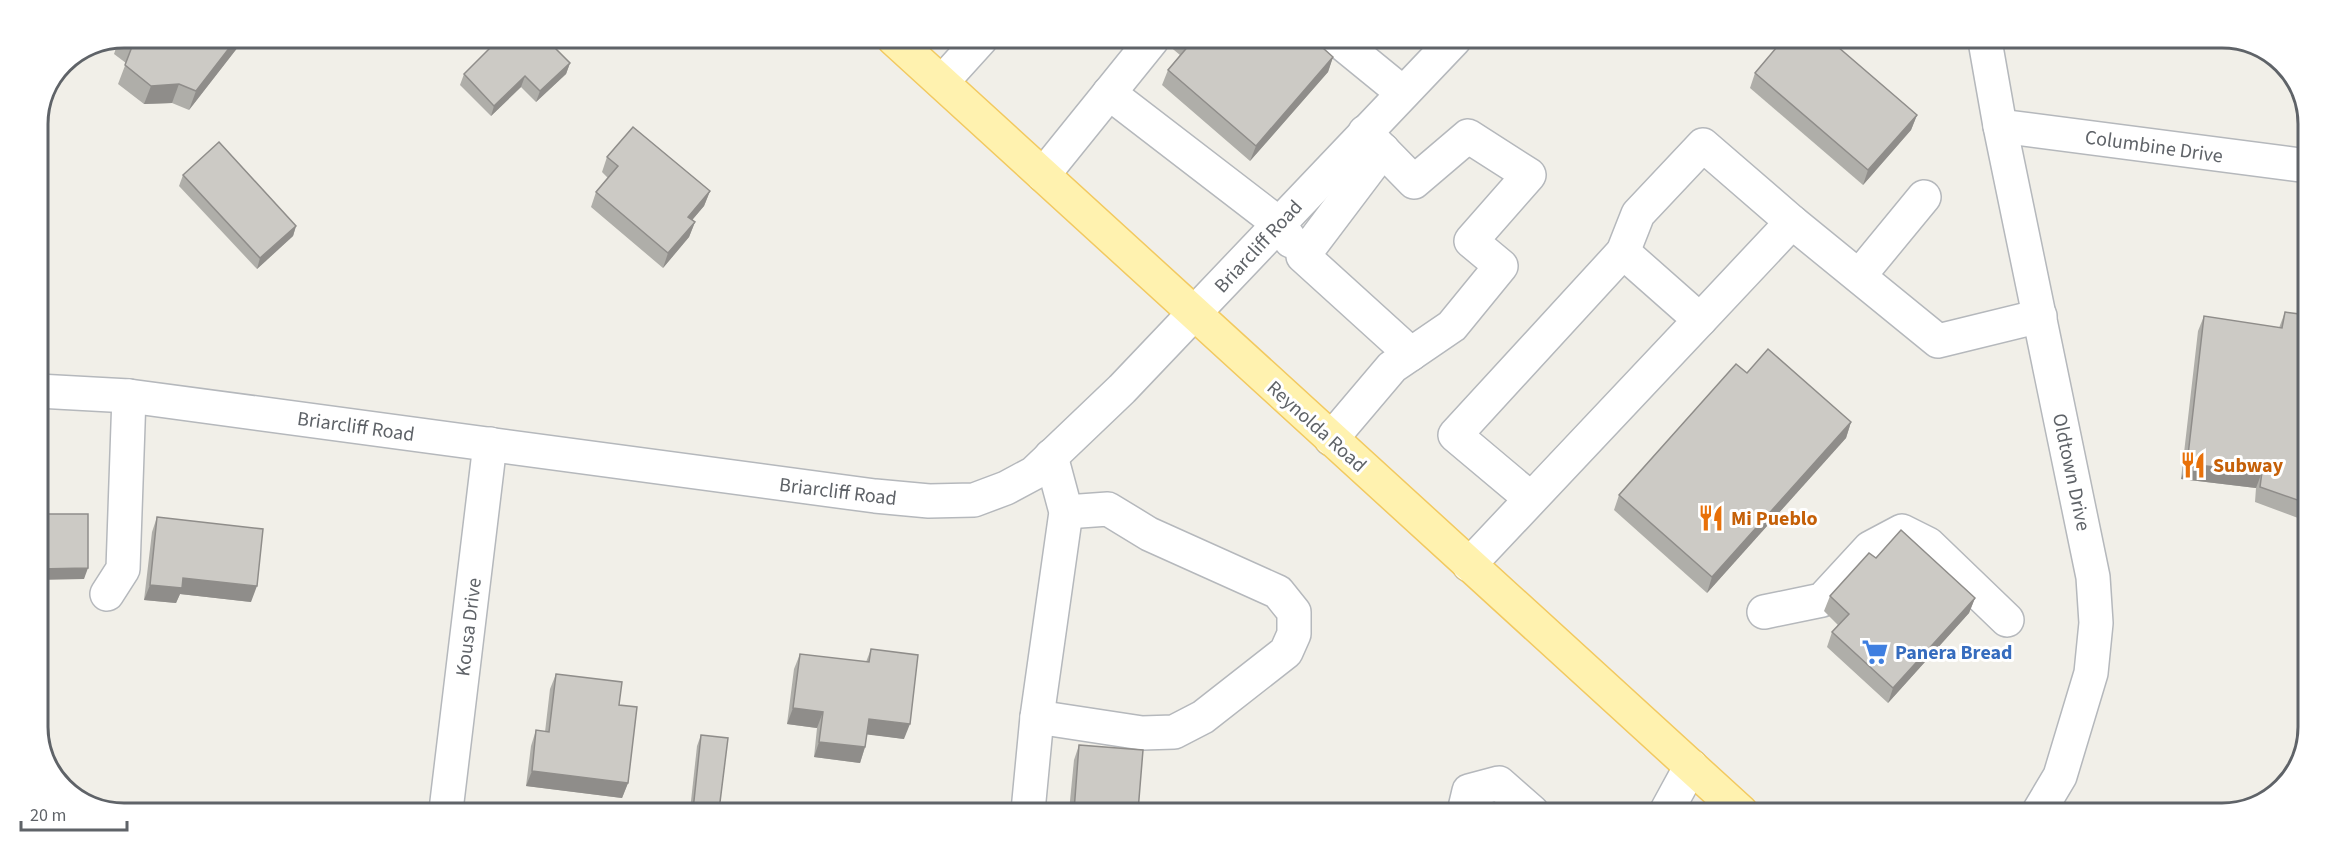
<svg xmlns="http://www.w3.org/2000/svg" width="2346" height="851" viewBox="0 0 2346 851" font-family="'Source Sans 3',sans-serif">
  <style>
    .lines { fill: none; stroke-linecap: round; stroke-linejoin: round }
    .minor-casing { stroke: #b5b8bc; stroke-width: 36 }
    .major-casing { stroke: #f2c960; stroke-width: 36 }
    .minor { stroke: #fff; stroke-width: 33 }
    .major { stroke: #fff2af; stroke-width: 33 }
    .wall { fill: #afaea9 }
    .shaded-wall { fill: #8f8d8a }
    .building { fill: #cccac5; stroke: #8f8d8a; stroke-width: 1.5 }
    .labels { text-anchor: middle; stroke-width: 6; stroke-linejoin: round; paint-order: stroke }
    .street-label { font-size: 20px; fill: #5f6368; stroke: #fff }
    .food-label { font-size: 20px; font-weight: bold; fill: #c56008; stroke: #fff; text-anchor: start }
    .shop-label { font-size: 20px; font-weight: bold; fill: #366cbe; stroke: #fff; text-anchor: start }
    .rim { fill: none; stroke: #5f6368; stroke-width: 3 }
  </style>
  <rect width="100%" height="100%" fill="#f1efe8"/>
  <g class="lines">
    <g class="minor-casing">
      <g id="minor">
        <polyline points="1338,40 1403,93"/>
        <polyline points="1985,41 2000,126 2093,577 2096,623 2091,673 2060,776 2038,813"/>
        <polyline points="942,82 981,39"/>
        <polyline points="1109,93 1278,223 1291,241"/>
        <polyline points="2000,126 2308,166"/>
        <polyline points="1383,150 1303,256 1411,354"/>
        <polyline points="1043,175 1152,40"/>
        <polyline points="1859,276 1924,197"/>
        <polyline points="1700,320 1792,222"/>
        <polyline points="38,391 129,396 875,496 929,501 974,500 1006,488 1034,473 1122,389 1454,40"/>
        <polyline points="1331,439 1392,367 1452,326 1501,266 1471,241 1529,175 1468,136 1414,182 1365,132"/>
        <polyline points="1530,498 1455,435 1623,252 1638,214 1703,145 1792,222 1938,341 2040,316"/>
        <polyline points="1469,565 1700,320 1623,252"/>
        <polyline points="107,594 123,569 129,396"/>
        <polyline points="1764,612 1822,600 1870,548 1902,531 1928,544 2007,620"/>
        <polyline points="1037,717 1142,733 1174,732 1203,717 1286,652 1294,634 1294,612 1278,592 1149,534 1108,509 1066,512"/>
        <polyline points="446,810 490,444"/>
        <polyline points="1028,811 1037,717 1066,512 1051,456"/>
        <polyline points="1464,812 1469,791 1499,783 1532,812"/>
        <polyline points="1666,812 1691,766"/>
      </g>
    </g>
    <g class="major-casing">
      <polyline id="major" points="894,39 1741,812"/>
    </g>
    <use href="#minor" class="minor"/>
    <use href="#major" class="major"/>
  </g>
  <g class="wall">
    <polygon points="123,38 245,38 189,110 172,103 144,104 118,84 126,63 114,54 119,39"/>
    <polygon points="1162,40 1314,40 1333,57 1328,72 1250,161 1162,85 1168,70 1180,55"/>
    <polygon points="561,41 555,48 570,63 566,74 536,102 521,87 491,116 460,85 464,74"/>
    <polygon points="1755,73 1917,115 1911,130 1863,185 1750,88"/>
    <polygon points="607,157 710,191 704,206 692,220 695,222 689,237 663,268 591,207 596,192 608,178 602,172"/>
    <polygon points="183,175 296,226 293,236 257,269 179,186"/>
    <polygon points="2285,312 2307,315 2306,521 2255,502 2256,488 2181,479 2198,331 2204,316 2279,328"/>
    <polygon points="1747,373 1851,422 1846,438 1707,593 1614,510 1619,495"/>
    <polygon points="157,517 251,602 180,594 176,603 144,600 152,532"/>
    <polygon points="1876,558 1975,598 1969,613 1888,703 1827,647 1832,632 1838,625 1824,611 1830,596"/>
    <polygon points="871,649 904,739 867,734 865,747 860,763 814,757 817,728 787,724 794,669 800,654 866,662"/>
    <polygon points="556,674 619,705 628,783 622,798 526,786 531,746 536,730 545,732 550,689"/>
    <polygon points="701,735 719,810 690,810 697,746"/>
    <polygon points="1079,745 1138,811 1069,811 1074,760"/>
  </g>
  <g class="shaded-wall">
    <polygon points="237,38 245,38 189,110 196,91"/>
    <polygon points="557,38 563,38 561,41 547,55 551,44"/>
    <polygon points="1333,57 1328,72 1250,161 1256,146"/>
    <polygon points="570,63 566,74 536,102 540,91"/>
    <polygon points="525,76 521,87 491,116 494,106"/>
    <polygon points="179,84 172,103 144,104 151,86"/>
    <polygon points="1917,115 1911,130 1863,185 1868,170"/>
    <polygon points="710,191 704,206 682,232 688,217"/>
    <polygon points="695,222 689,237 663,268 668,253"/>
    <polygon points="296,226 293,236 257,269 260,258"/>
    <polygon points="1851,422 1846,438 1707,593 1712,577"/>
    <polygon points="2187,464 2262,472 2256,488 2181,479"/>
    <polygon points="88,568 84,579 38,580 38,569"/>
    <polygon points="183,578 257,586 251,602 180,594 176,603 144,600 150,585"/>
    <polygon points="1975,598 1969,613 1888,703 1893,688"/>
    <polygon points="793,708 823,712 817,728 787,724"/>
    <polygon points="869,719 910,724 904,739 863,734"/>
    <polygon points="819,742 865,747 860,763 814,757"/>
    <polygon points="532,771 628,783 622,798 526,786"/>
  </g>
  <g class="building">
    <polygon points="124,38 237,38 196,91 179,84 151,86 125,65 133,44"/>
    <polygon points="500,38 557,38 551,44 570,63 540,91 525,76 494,106 464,74"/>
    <polygon points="1186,40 1314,40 1333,57 1256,146 1168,70 1190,44"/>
    <polygon points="1782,41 1831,41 1917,115 1868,170 1755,73"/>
    <polygon points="633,127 710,191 688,217 695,222 668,253 596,192 618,166 607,157"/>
    <polygon points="219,142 296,226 260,258 183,175"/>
    <polygon points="2285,312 2307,315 2306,503 2260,487 2262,472 2187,464 2204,316 2282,328"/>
    <polygon points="1768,349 1851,422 1712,577 1619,495 1736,364 1747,373"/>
    <polygon points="38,514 88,514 88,568 38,569"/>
    <polygon points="157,517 263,529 257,586 183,578 182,588 150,585"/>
    <polygon points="1901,530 1975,598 1893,688 1832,632 1849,614 1830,596 1869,553 1876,558"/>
    <polygon points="871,649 918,655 910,724 869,719 865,747 819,742 823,712 793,708 800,654 869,662"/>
    <polygon points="556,674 622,682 619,705 637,707 628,783 532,771 536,730 549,732"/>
    <polygon points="701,735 728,738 719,810 693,810"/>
    <polygon points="1079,745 1143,750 1138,811 1074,811"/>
  </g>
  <defs>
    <g id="restaurant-bare" transform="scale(2.07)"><path d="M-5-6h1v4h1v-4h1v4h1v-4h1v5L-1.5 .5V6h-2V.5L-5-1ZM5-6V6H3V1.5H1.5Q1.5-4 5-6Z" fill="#e8710a" stroke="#fff" stroke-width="2.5" paint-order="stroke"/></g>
    <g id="supermarket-bare" transform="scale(2.07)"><path d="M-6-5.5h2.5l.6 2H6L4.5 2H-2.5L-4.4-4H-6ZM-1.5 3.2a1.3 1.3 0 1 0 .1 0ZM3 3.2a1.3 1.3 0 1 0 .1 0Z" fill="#3f7fe0" stroke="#fff" stroke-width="2.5" paint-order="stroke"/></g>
  </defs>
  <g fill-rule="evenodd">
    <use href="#restaurant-bare" x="2193" y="465"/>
    <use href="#restaurant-bare" x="1711" y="518"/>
    <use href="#supermarket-bare" x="1875" y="652"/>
  </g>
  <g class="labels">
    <g class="street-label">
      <text transform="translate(2154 146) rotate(8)" y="7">Columbine Drive</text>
      <text transform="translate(1258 246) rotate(-47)" y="7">Briarcliff Road</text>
      <text transform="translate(356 426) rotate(8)" y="7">Briarcliff Road</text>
      <text transform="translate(1317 426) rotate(42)" y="7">Reynolda Road</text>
      <text transform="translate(2072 472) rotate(78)" y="7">Oldtown Drive</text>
      <text transform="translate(838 491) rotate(7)" y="7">Briarcliff Road</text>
      <text transform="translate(468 627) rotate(-83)" y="7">Kousa Drive</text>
    </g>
    <g class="food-label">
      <text x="2213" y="472">Subway</text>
      <text x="1731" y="525">Mi Pueblo</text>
    </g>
    <g class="shop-label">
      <text x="1895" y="659">Panera Bread</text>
    </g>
  </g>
  <path d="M0 0H2346V851H0ZM124 48H2222A76 76 0 0 1 2298 124V727A76 76 0 0 1 2222 803H124A76 76 0 0 1 48 727V124A76 76 0 0 1 124 48Z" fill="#fff" fill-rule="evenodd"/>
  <path class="rim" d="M124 48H2222A76 76 0 0 1 2298 124V727A76 76 0 0 1 2222 803H124A76 76 0 0 1 48 727V124A76 76 0 0 1 124 48Z"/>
  <path d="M21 821v9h106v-9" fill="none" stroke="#5f6368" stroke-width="3"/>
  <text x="30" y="821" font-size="18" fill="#5f6368" stroke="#ffffff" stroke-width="4.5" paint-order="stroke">20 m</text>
</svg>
